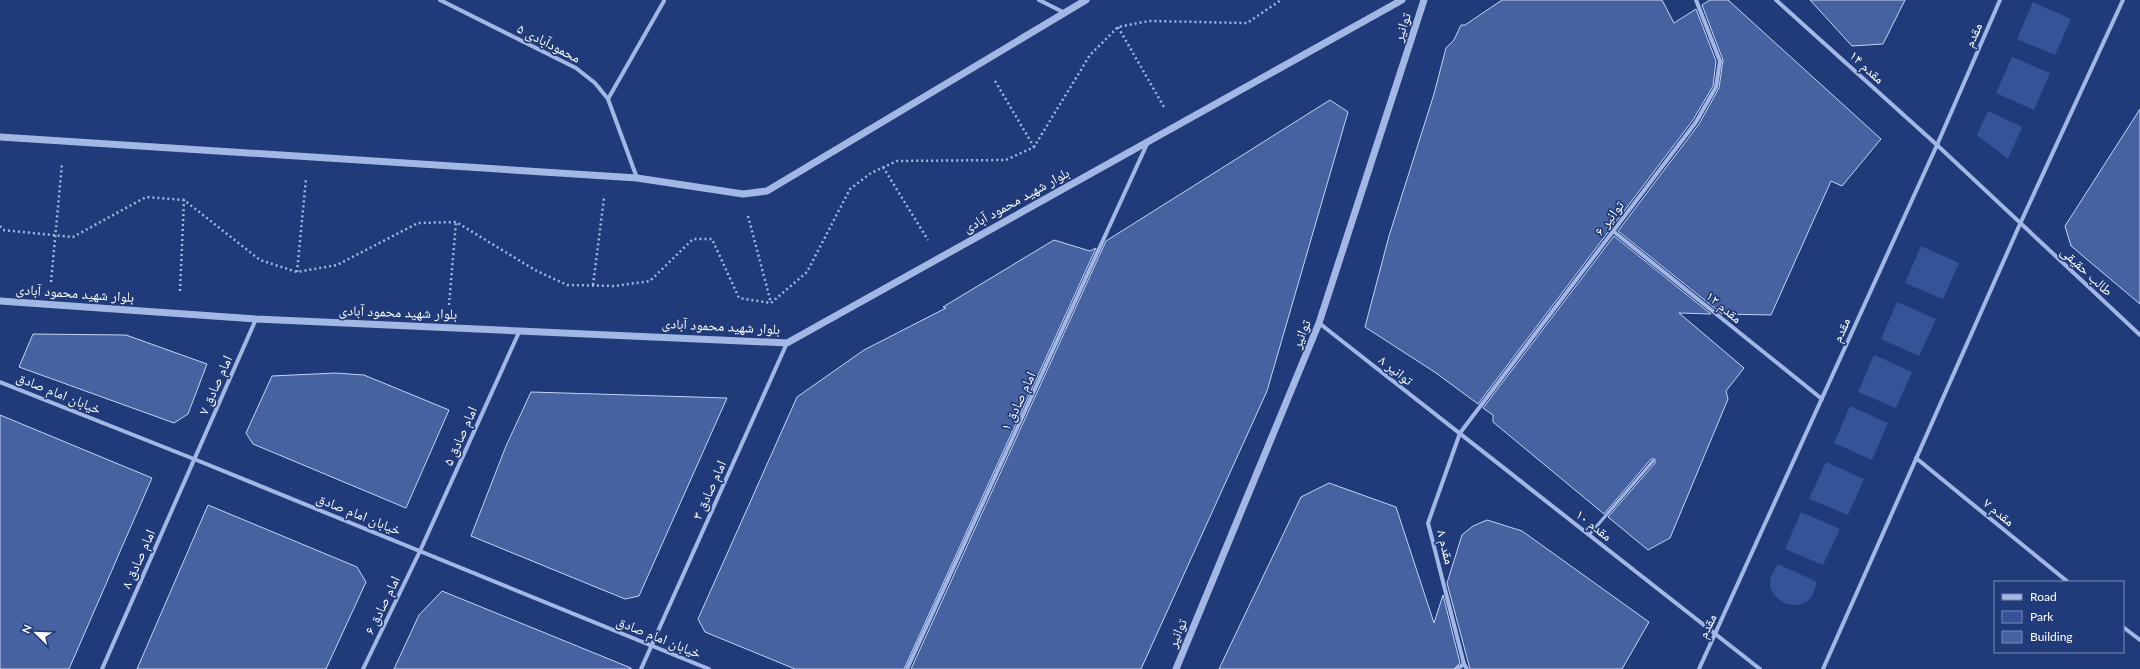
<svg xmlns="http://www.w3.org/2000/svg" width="2140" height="669" viewBox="0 0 2140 669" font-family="Lato,'Noto Naskh Arabic',sans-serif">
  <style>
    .green { fill: #345398 }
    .building { fill: #4662a1; stroke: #c6d4f4 }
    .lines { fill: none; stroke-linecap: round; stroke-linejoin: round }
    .path { stroke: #a3b7e5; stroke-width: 2.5; stroke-dasharray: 2 3; stroke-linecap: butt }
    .service { stroke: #a3b7e5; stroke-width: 3 }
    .minor { stroke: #a3b7e5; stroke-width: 4 }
    .tertiary { stroke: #a3b7e5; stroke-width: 7 }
    .labels { text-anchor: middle; stroke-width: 3.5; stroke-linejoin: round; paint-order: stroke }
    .street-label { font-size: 14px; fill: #fff; stroke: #213b7a }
  </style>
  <rect width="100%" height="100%" fill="#213b7a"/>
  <g class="green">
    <polygon points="2033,2 2071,19 2055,55 2017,39"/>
    <polygon points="2012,57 2050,73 2034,110 1996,93"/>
    <polygon points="1988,111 2022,127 2008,159 1977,135"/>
    <polygon points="1921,246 1959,263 1943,299 1905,283"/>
    <polygon points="1897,302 1936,319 1919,356 1881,339"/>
    <polygon points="1874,355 1912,372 1896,408 1858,392"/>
    <polygon points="1850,406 1888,423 1872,460 1834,443"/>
    <polygon points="1826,462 1864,479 1848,515 1809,499"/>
    <polygon points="1801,512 1840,529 1823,565 1785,549"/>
    <path d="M1778,564L1817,582C1815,587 1814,593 1811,597C1799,614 1769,601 1770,582C1770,576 1775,569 1778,564Z"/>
  </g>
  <g class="building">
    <polygon points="1502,0 1662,0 1674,23 1696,9 1716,61 1713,86 1693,120 1478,404 1436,373 1365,327 1389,236 1434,94 1446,48 1454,40 1461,25 1465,25"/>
    <polygon points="1710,0 1728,0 1881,139 1842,186 1831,181 1771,315 1722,314 1618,231 1699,124 1719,88 1723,60 1702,5"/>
    <polygon points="1810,0 1905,0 1883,44 1852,46"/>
    <polygon points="1330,100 1348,112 1267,391 1141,669 911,669 1106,241"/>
    <polygon points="2140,109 2140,304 2071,246 2065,226"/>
    <polygon points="1614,236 1711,314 1679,313 1744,368 1726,391 1728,399 1670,538 1648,550 1608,517 1655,463 1655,459 1651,459 1604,514 1493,422 1493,415 1483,408"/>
    <polygon points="1054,240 1090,251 1096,248 904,669 795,669 705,632 698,619 797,397 864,350 946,308 943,307"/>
    <polygon points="33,334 126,335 207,364 188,414 174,423 19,367"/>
    <polygon points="335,373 364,375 449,410 406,508 253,444 246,433 272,376"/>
    <polygon points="531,392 727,398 639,596 625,599 471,536 506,446"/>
    <polygon points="0,415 152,478 69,669 0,669"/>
    <polygon points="1329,483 1396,507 1434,623 1443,595 1460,663 1454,669 1219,669 1301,497"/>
    <polygon points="208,505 357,567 366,582 326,669 137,669"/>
    <polygon points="1487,520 1522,531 1649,622 1622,669 1470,669 1447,583 1462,535 1473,526"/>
    <polygon points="442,591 631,668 631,669 394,669 419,615"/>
  </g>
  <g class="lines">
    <g class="path">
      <polyline points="1118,27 1164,107"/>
      <polyline points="995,81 1034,147"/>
      <polyline points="883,167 928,240"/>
      <polyline points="748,216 771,303"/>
      <polyline points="0,226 3,230 73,237 146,197 184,200 260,260 297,272 337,265 418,223 456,222 535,270 567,285 615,286 650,281 693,239 712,239 739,298 771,303 807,272 850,189 871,173 897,161 1006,160 1034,147 1090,55 1118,27 1149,21 1247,23 1281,0"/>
      <polyline points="297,272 306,179"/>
      <polyline points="51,282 62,164"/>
      <polyline points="593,285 604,198"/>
      <polyline points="180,291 184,200"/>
      <polyline points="449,305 456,222"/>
    </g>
    <polyline class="service" points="1589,535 1653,461"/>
    <g class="minor">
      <polyline points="440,0 576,68 595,83 608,99 637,178"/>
      <polyline points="1039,0 1065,13"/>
      <polyline points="1776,0 1937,145 2140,335"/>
      <polyline points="608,99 664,1"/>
      <polyline points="1613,231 1822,399"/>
      <polyline points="1319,323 1760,669"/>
      <polyline points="0,382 194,459 709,669"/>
      <polyline points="1916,458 2068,582"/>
      <polyline points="2123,627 2140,640"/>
      <polyline points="102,669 256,319"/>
      <polyline points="363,669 420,551 520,330"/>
      <polyline points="641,669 787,343"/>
      <polyline points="907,669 1147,144"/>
      <polyline points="1457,669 1464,664"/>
      <polyline points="1467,669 1464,664 1428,523 1460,433 1696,122 1716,87 1720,61 1696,0"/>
      <polyline points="1699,669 1937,145 2000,0"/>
      <polyline points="1823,669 2020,224 2123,0"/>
    </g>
    <g class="tertiary">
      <polyline points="0,137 637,178 743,194 767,191 1086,0"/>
      <polyline points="0,301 256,319 787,343 1402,0"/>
      <polyline points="1176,669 1319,323 1424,0"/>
    </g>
  </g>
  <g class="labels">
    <g class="street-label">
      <text transform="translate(1402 27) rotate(-72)" y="5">توانیر</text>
      <text transform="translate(1973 35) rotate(-67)" y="5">مقدم</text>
      <text transform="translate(549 43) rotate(27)" y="5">محمودآبادی ۵</text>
      <text transform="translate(1867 67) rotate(42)" y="5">مقدم ۱۴</text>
      <text transform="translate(1016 200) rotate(-29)" y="5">بلوار شهید محمود آبادی</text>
      <text transform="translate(1609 218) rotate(-53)" y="5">توانیر ۶</text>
      <text transform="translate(2087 271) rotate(43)" y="5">طالب حقیقی</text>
      <text transform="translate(75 293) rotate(4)" y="5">بلوار شهید محمود آبادی</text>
      <text transform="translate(1724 307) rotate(39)" y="5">مقدم ۱۲</text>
      <text transform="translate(398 312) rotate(2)" y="5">بلوار شهید محمود آبادی</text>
      <text transform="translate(721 326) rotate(3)" y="5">بلوار شهید محمود آبادی</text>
      <text transform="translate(1841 330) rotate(-66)" y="5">مقدم</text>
      <text transform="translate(1301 334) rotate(-68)" y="5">توانیر</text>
      <text transform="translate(1396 370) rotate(38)" y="5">توانیر ۸</text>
      <text transform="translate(215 385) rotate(-66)" y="5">امام صادق ۷</text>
      <text transform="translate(59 393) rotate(22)" y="5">خیابان امام صادق</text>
      <text transform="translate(1018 401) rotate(-65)" y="5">امام صادق ۱</text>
      <text transform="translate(460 436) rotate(-66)" y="5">امام صادق ۵</text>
      <text transform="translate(709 490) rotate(-66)" y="5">امام صادق ۳</text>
      <text transform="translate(1999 512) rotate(39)" y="5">مقدم ۷</text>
      <text transform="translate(359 514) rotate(22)" y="5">خیابان امام صادق</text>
      <text transform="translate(1594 525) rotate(38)" y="5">مقدم ۱۰</text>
      <text transform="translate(1446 547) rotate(76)" y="5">مقدم ۸</text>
      <text transform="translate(138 559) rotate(-66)" y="5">امام صادق ۸</text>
      <text transform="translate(382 605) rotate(-64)" y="5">امام صادق ۶</text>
      <text transform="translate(1707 626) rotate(-65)" y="5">مقدم</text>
      <text transform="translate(1177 633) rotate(-67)" y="5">توانیر</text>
      <text transform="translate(659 637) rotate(22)" y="5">خیابان امام صادق</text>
    </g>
  </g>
  <rect x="1994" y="581" width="130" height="72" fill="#213b7a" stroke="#7a89af"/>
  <rect x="2002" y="594" width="20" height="6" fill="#a3b7e5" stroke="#7a89af"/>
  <text x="2030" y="601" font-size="12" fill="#ffffff">Road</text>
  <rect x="2002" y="611" width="20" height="12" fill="#345398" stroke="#7a89af"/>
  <text x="2030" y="621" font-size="12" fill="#ffffff">Park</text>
  <rect x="2002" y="631" width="20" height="12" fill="#4662a1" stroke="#7a89af"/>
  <text x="2030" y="641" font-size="12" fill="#ffffff">Building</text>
  <g transform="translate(36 633) rotate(293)" stroke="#213b7a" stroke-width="3" paint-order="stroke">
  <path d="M0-3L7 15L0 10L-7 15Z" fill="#ffffff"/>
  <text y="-6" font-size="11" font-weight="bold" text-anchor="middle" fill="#ffffff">N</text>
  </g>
</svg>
